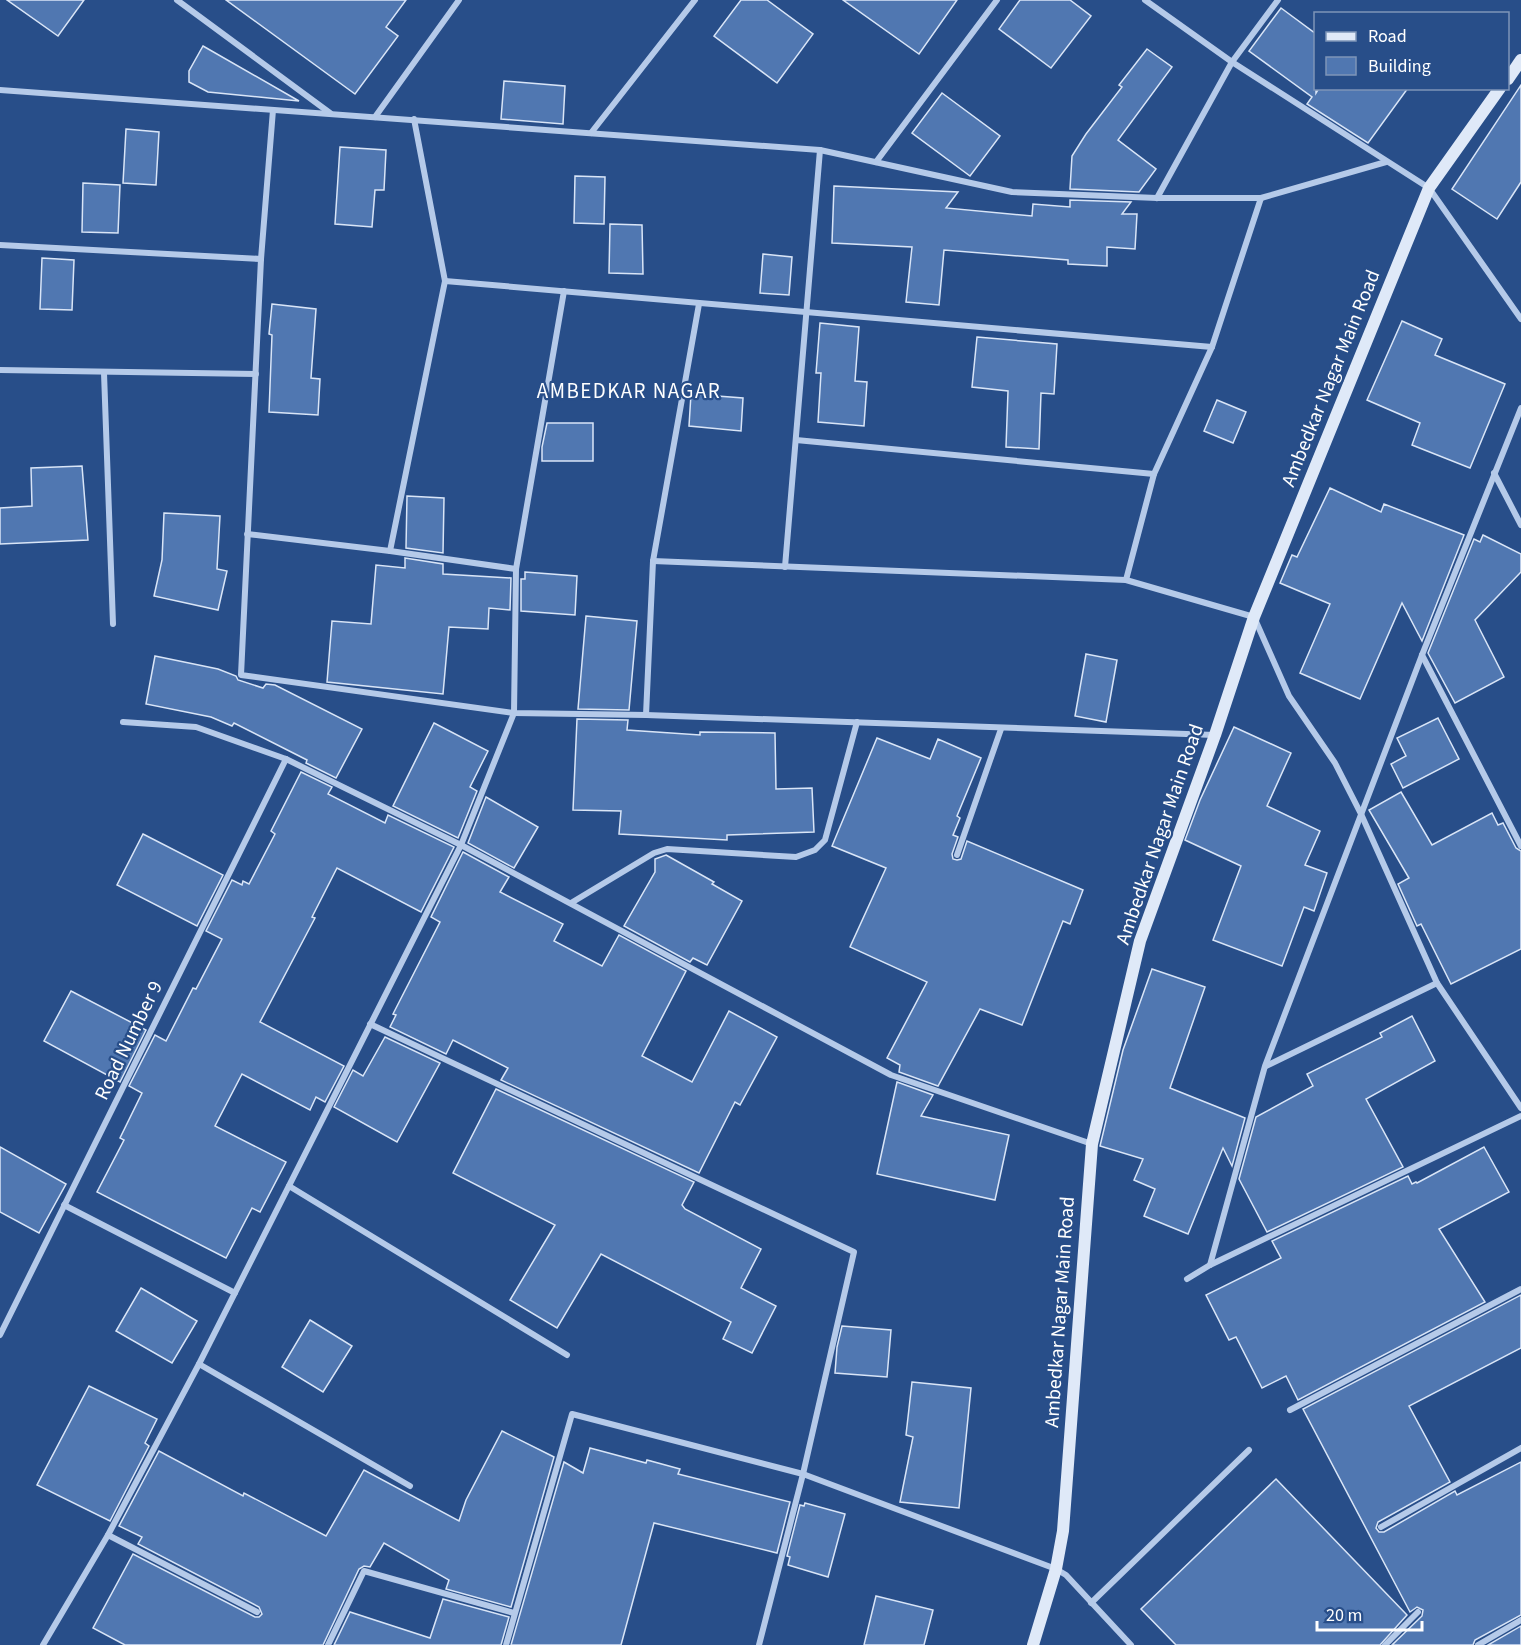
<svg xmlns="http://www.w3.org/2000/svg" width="1521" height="1645" viewBox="0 0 1521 1645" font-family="'Source Sans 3',sans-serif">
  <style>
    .building { fill: #5077b1; stroke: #d9e5f7; stroke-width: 1.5 }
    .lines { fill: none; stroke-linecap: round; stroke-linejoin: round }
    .street { stroke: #b5cae9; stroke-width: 6 }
    .secondary { stroke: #dfe9f8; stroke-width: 12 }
    .labels { text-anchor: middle; stroke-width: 4.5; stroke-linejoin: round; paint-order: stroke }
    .street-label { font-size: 20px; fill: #fff; stroke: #284e89 }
    .neighbourhood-label { font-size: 21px; letter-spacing: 1.5px; fill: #fff; stroke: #284e89 }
  </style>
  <rect width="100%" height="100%" fill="#284e89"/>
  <g class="building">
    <polygon points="7,0 84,0 58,36"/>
    <polygon points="226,0 406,0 386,27 398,36 355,94"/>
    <polygon points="741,0 767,0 813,34 777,83 714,36"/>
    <polygon points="843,0 957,0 919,54"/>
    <polygon points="1020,0 1070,0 1091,16 1051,68 999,29"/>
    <polygon points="1281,8 1316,34 1316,93 1319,88 1408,88 1368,143 1307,104 1312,97 1249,51"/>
    <polygon points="203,46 299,101 208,92 189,82 189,71"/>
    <polygon points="1147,49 1172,67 1118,140 1156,169 1139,192 1070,189 1072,156 1086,134 1122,87 1119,85"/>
    <polygon points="504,81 565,86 563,124 501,119"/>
    <polygon points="1521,85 1521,182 1497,219 1452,189"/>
    <polygon points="942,93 1000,136 970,176 912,133"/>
    <polygon points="126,129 159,132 156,185 123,183"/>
    <polygon points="340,147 386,150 384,190 375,190 372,227 335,224"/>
    <polygon points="575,176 605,177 604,224 574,223"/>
    <polygon points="83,183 120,185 118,233 82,232"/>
    <polygon points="834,186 958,192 946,208 1032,216 1033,204 1070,207 1070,200 1131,202 1122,214 1137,214 1135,249 1107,247 1107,266 1068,264 1068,260 944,250 939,305 906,302 912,247 832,243"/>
    <polygon points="610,224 642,225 643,274 609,273"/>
    <polygon points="763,254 792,257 789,295 760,293"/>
    <polygon points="42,258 74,260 72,310 40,309"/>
    <polygon points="272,304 316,309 311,378 320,379 318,415 269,412 272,335 269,334"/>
    <polygon points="1402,321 1442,339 1435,355 1505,384 1470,468 1412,445 1420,423 1367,400"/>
    <polygon points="820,323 859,327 855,381 867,382 864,426 818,422 821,373 816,373"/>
    <polygon points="977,337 1057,344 1054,394 1041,393 1039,449 1006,447 1008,391 972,387"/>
    <polygon points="691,394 743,398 741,431 689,426"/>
    <polygon points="1217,400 1246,412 1233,443 1204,431"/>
    <polygon points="547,423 593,423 593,461 542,461 542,447"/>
    <polygon points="82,466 88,540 0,544 0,508 32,506 31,468"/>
    <polygon points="1330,488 1381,512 1384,504 1464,535 1422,641 1402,603 1360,699 1300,673 1330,604 1280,583 1292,555 1297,557"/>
    <polygon points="407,496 444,498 443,553 406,548"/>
    <polygon points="164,513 220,516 217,569 227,571 218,610 154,596 162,560"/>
    <polygon points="1483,535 1521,554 1521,572 1475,620 1504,677 1455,703 1428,653 1474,539 1480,542"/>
    <polygon points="405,558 443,564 443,574 511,578 510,610 489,608 488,629 449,627 443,694 327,682 332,621 371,624 376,565 405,568"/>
    <polygon points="525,572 577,576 575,615 521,611 521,579 525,579"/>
    <polygon points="586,616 637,621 629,710 578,709"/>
    <polygon points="1086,654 1117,660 1106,722 1075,716"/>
    <polygon points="155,656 218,669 236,676 238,680 263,688 266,684 275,685 362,729 336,778 306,763 307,760 234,723 232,726 211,717 146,704"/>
    <polygon points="1438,718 1459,759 1403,788 1391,764 1406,756 1397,738"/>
    <polygon points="577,719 628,720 627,730 700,735 700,732 775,733 776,789 812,788 814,832 727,835 727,840 619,834 621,811 573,810"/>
    <polygon points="434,723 488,751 470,787 477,791 458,838 393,806"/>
    <polygon points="1234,727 1291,753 1267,806 1320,831 1305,865 1327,873 1314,911 1304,907 1282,966 1213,940 1241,866 1185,840 1200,800"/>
    <polygon points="877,738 930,759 938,739 981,758 957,816 960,818 953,835 958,837 952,854 953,859 957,860 961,859 967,841 1083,890 1070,924 1063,921 1022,1025 980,1009 938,1086 899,1072 900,1065 887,1058 927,982 850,947 886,868 832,846"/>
    <polygon points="301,772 332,787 328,794 385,823 388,815 454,847 421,912 337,868 312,917 315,918 260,1022 344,1066 325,1102 316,1097 310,1110 242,1074 215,1126 286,1162 260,1212 252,1208 226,1258 97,1192 124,1140 120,1138 142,1093 129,1086 155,1035 166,1041 193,988 196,989 222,939 206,931 232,880 242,885 243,881 249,884 275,834 271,831"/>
    <polygon points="1401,792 1432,845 1492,813 1498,825 1503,823 1516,848 1521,851 1521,949 1451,984 1421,924 1417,926 1398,884 1409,878 1369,810"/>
    <polygon points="486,797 538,827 514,868 468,843"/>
    <polygon points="143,834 223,875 197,926 117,885"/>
    <polygon points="463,852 509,877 500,892 563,924 554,941 602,966 619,935 686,971 642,1056 692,1082 729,1011 777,1037 740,1105 735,1102 699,1173 501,1080 508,1068 453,1040 446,1054 390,1027 396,1015 393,1014 440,922 431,917"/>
    <polygon points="666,855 714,882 712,884 742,901 707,965 693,958 690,962 624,926 655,872 655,859"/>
    <polygon points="1152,969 1205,987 1170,1088 1245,1118 1232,1166 1223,1148 1188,1234 1144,1216 1155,1189 1134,1180 1143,1159 1100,1146 1123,1050"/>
    <polygon points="71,991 146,1030 120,1082 44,1041"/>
    <polygon points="1412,1016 1435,1061 1366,1099 1403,1167 1267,1232 1239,1179 1256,1117 1313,1086 1307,1074 1382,1037 1380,1033"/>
    <polygon points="385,1037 440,1063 397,1142 334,1107 353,1070 363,1076"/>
    <polygon points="897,1082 933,1095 921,1116 1009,1135 995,1200 877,1174"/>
    <polygon points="496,1089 694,1182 682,1205 685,1209 761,1249 741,1288 776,1306 752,1353 723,1339 731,1322 601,1254 557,1328 510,1300 555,1225 453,1173"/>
    <polygon points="0,1147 66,1184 39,1233 0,1212"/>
    <polygon points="1484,1147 1509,1192 1439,1229 1485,1302 1298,1400 1286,1376 1262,1388 1236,1337 1229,1340 1206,1295 1281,1258 1272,1241 1408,1176 1412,1184 1416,1182 1417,1183"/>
    <polygon points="141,1288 197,1321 172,1363 116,1331"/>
    <polygon points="1521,1295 1521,1348 1409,1406 1450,1482 1378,1522 1376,1528 1379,1532 1384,1532 1455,1491 1457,1495 1521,1462 1521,1615 1475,1640 1473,1645 1392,1645 1422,1616 1423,1610 1417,1607 1410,1612 1303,1409"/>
    <polygon points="310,1320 352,1346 323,1392 282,1367"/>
    <polygon points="842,1326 891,1330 887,1377 835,1373 837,1347"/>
    <polygon points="912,1382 971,1388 959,1508 900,1502 913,1437 906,1435"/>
    <polygon points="89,1386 157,1419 145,1443 149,1446 110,1521 37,1485"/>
    <polygon points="502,1431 554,1457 511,1607 446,1589 449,1580 384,1543 370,1567 364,1566 359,1569 323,1645 125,1645 93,1628 133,1554 255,1617 259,1617 262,1614 259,1607 138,1544 142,1537 119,1526 159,1451 243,1496 244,1493 326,1536 364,1470 459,1521 466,1500"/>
    <polygon points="590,1448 646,1463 647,1460 680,1469 678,1474 790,1502 777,1553 654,1523 621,1645 511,1645 564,1462 583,1473"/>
    <polygon points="1276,1479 1407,1615 1380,1645 1176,1645 1141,1609"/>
    <polygon points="805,1503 845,1514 828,1577 788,1565 790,1557 787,1556 800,1505 804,1506"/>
    <polygon points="876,1596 933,1610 924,1645 864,1645"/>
    <polygon points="443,1599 509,1617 501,1645 334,1645 350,1612 430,1638"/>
    <polygon points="1521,1626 1521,1645 1488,1645"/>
  </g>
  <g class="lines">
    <g class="street">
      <polyline points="177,0 330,113"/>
      <polyline points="1145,0 1232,62 1429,188 1521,319"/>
      <polyline points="0,90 820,150 1012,192 1157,198 1261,198 1386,162"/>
      <polyline points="273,110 261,259 241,675 514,713 646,715 1215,735"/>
      <polyline points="375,117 459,0"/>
      <polyline points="591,133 695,0"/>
      <polyline points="876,162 997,0"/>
      <polyline points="1157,198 1232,62 1278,0"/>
      <polyline points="0,245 261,259"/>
      <polyline points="445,281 1212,347"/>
      <polyline points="0,370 256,374"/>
      <polyline points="104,373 113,624"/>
      <polyline points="796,440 1154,474"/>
      <polyline points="1494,473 1521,525"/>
      <polyline points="247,534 390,551 516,569"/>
      <polyline points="390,551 445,281 414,119"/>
      <polyline points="653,561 1126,580 1254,617 1289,696 1335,763 1361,814 1437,983 1521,1108"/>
      <polyline points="785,567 820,150"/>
      <polyline points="1126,580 1154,474 1212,347 1261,198"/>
      <polyline points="1422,655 1521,846"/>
      <polyline points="646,715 653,561 699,304"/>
      <polyline points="123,722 196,727 286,759 461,845 891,1075 1092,1144"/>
      <polyline points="957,855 1001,729"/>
      <polyline points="571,903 654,853 667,849 796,857 815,850 825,840 857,722"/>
      <polyline points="370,1024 854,1252 803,1474 759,1645"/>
      <polyline points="1266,1066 1437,983"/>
      <polyline points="289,1186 567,1355"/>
      <polyline points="64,1205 235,1293"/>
      <polyline points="1210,1265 1265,1066 1422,655 1521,408"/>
      <polyline points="1187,1279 1210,1265 1521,1116"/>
      <polyline points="0,1335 286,759"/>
      <polyline points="199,1364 410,1486"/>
      <polyline points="1290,1410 1521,1289"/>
      <polyline points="1381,1527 1521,1448"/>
      <polyline points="108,1535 257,1612"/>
      <polyline points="1091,1603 1249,1450"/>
      <polyline points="43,1645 108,1535 199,1364 461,845 514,713 516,569 564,291"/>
      <polyline points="328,1645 364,1571 514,1613"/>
      <polyline points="506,1645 572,1414 803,1474 1056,1569 1066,1575 1131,1645"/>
      <polyline points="1385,1645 1418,1612"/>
      <polyline points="1478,1645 1521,1620"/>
    </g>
    <g class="secondary">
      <polyline points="1508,79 1521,60"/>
      <polyline points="1033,1645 1056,1569 1063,1531 1092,1144 1140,941 1215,735 1254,617 1429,188 1500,88"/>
    </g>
  </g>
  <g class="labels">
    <g class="street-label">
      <text transform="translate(1330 378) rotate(-68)" y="7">Ambedkar Nagar Main Road</text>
      <text transform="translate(1159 834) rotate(-71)" y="7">Ambedkar Nagar Main Road</text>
      <text transform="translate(128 1040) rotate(-64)" y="7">Road Number 9</text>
      <text transform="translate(1059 1312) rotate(-86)" y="7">Ambedkar Nagar Main Road</text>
    </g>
    <g class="neighbourhood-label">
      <text x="629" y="398">AMBEDKAR NAGAR</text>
    </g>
  </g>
  <rect x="1314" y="12" width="195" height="78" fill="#284e89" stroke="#7e95b8" stroke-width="1.5"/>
  <rect x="1326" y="32" width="30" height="9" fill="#dfe9f8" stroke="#7e95b8" stroke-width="1.5"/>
  <text x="1368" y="42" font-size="18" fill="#ffffff">Road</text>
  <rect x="1326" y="57" width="30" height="18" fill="#5077b1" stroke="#7e95b8" stroke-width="1.5"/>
  <text x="1368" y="72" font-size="18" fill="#ffffff">Building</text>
  <path d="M1317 1621v9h105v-9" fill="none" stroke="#ffffff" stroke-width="3"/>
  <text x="1326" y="1621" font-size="18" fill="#ffffff" stroke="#284e89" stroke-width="4.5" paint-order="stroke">20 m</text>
</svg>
